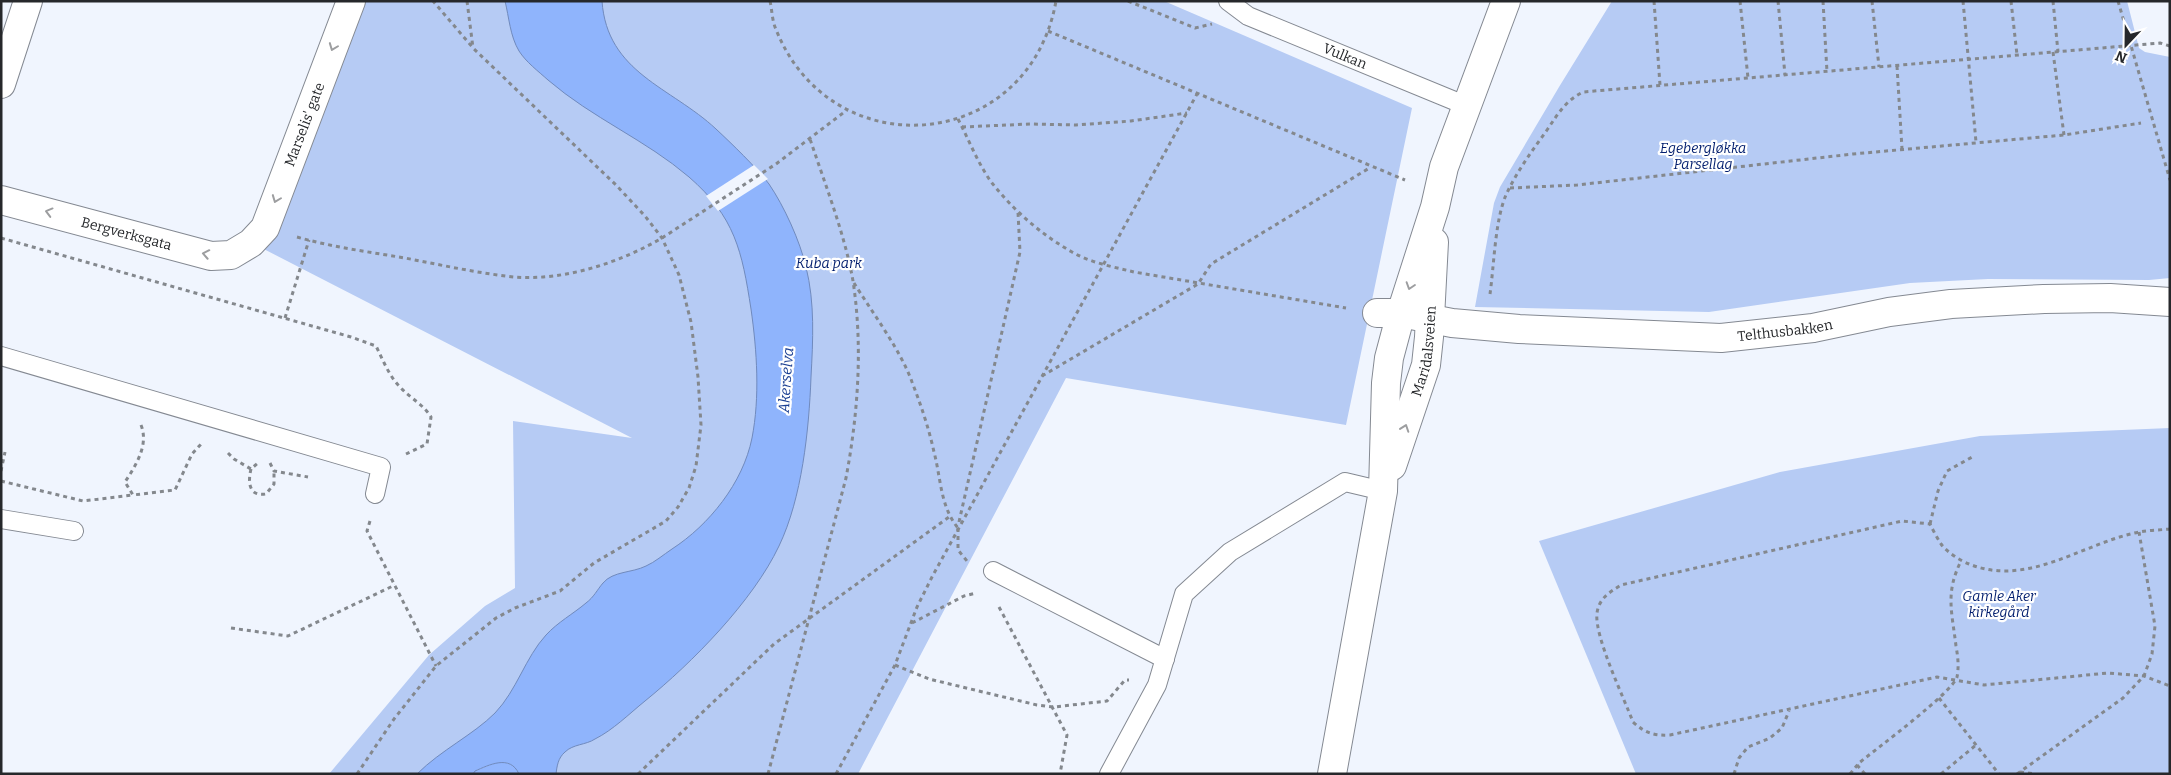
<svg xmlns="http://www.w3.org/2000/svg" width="2171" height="775" viewBox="0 0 2171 775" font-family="Bitter,serif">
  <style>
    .green { fill: #b6cbf4 }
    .forest { fill: #91b6fe }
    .water { fill: #8fb4fc; stroke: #708abd }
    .pier { fill: #f0f5fe }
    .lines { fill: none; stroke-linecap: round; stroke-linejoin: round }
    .service-casing { stroke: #848992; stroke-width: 20 }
    .minor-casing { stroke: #848992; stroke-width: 30 }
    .secondary-casing { stroke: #848992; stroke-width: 30 }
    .path { stroke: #84888d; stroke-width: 3; stroke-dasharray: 4 4; stroke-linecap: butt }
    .service { stroke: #fff; stroke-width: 18 }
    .minor { stroke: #fff; stroke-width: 28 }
    .secondary { stroke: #fff; stroke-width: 28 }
    .oneway { stroke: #9d9ea0 }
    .labels { text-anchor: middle; stroke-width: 4.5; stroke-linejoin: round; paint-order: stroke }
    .street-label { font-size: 14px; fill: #26282b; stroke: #fff }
    .park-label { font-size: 14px; font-style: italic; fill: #021e6e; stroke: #fff }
    .water-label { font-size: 15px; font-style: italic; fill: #1d4193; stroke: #fff }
  </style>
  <rect width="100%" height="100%" fill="#f0f5fe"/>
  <g class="green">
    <polygon points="351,1 1164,1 1412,108 1346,425 1066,378 858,774 329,774 429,655 485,606 515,588 513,421 632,438 252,243"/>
    <polygon points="1612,1 2127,1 2139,48 2145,52 2170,57 2170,278 2149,280 1988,279 1910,283 1709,312 1475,307 1494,203 1500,187 1559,87"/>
    <polygon points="2170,428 2170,774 1636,774 1539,541 1780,472 1980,436"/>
  </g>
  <path class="forest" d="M498,762C507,762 516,765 519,774H473L475,771Z"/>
  <path class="water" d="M505,1H602C607,73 671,87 716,129C731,143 757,168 769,184C784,206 800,241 806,267C815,303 813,340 811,377C809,430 802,498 779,546C753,601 692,663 645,701C629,714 613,730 595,739C586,745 573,744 565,752C558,758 557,766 556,774H519C510,754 489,765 475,771L473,774H417C441,750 473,735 495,713C517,690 525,658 546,635C558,622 573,614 586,603C594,597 597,590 603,583C613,571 632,573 646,566C655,562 663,555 672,549C709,525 743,483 752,438C760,397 757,351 751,309C742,251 735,217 689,177C646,140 592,118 548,80C538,71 526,62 519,51C510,36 509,17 505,1Z"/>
  <polygon class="pier" points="754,165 768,179 718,211 706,196"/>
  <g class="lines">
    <g class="service-casing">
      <g id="service">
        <path id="s1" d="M1228,1L1248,16L1467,106"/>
        <polyline points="1,356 381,467 375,494"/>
        <polyline points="1,519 74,531"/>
        <polyline points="993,571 1165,659"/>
        <polyline points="1109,774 1157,685 1184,594 1230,552 1345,482 1383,491"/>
      </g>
    </g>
    <g class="minor-casing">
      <g id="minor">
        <polyline points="1,84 28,1"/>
        <path id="s2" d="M1,200L211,256L231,255L251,243L265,228L351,1"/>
        <path id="s3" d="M1377,313H1401L1452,323L1519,329L1721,338L1813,328L1889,312L1951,304L2044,299L2110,298L2170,302"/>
      </g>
    </g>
    <g class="secondary-casing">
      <g id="secondary">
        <path id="s4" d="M1392,466L1426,365L1429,337L1434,242"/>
        <polyline points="1332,774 1383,491 1386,383 1389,358 1401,313 1435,207 1444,167 1506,1"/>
      </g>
    </g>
    <g class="path">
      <polyline points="467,1 473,48"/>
      <path d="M770,1C772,10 772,19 775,27C830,170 1029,153 1056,1"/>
      <polyline points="1128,1 1195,28 1212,24"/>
      <polyline points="1654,1 1660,85"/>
      <polyline points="1740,1 1748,78"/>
      <polyline points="1778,1 1785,75"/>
      <polyline points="1823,1 1827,72"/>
      <polyline points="1872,1 1879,67"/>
      <polyline points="1963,1 1976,142"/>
      <polyline points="2011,1 2017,55"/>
      <polyline points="2053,1 2058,52"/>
      <polyline points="2118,1 2170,180"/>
      <polyline points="1048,31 1405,180"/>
      <polyline points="2053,52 2064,135"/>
      <polyline points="1897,66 1902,149"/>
      <path d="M958,119C969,140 978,164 992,183C1014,211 1042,235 1072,252C1091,263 1114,267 1134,272L1346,308"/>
      <polyline points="962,127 1030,124 1076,125 1131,121 1187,113"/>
      <polyline points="1510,188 1577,185 1853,154 2064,135 2141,123"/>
      <path d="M297,237C332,247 369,252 405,258C441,265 477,273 514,277C564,281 619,263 662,238L776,164L847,110"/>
      <path d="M1,238L351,337L376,346C383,360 389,376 400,387C410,398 423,404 431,417L427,444L406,454"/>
      <path d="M854,283C872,312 901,351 912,382C921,405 929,429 934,452C941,478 940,506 958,528"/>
      <path d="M1490,294C1494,266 1495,220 1506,195C1517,171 1532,151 1547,130C1558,114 1565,101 1583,92L2160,43L2170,46"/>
      <polyline points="285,318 309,240"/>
      <polyline points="1042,376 1198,284 1211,264 1371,167"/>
      <path d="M141,425C149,445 136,465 125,482L133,495L175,490L192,454L202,443"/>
      <polyline points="228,453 234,459 251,469 259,462"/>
      <polyline points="270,463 274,471 308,477"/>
      <path d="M251,469C248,481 248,497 266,494L274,484V471"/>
      <polyline points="1,471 5,452"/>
      <polyline points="1,481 83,501 133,495"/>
      <polyline points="370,521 367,531 436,666"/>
      <polyline points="959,522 1020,252 1018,212"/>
      <polyline points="1930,524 1938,491 1947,471 1974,456"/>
      <polyline points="958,528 958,550 967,561"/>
      <path d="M2170,529C2160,530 2149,530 2139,532C2083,543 2028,588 1969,564C1959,560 1947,552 1941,544C1937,538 1933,530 1930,524L1902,521L1621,585C1610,592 1599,598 1597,613C1594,636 1624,698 1633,722C1645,733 1654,736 1670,735L1937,677L1984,685L2108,673L2144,676L2170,686"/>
      <polyline points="999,607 1067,735 1060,774"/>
      <polyline points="912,623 964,596 976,593"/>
      <polyline points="231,628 288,636 395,585"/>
      <polyline points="895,665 929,679 1037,705 1054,707 1107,701 1125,680 1129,680"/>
      <polyline points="1939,698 1999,774"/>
      <polyline points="1857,765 1865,774"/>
      <polyline points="2020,772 2035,774"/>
      <polyline points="357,774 394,719 436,666 496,618 515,608 560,591 594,563 666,521 678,507 689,488 696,466 701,425 698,377 691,322 679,275 662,238 645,216 616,185 474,49 433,1"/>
      <polyline points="638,774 774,644 949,517"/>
      <path d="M768,774L846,478C858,414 863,346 853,281C845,235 825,184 810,139"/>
      <polyline points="836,774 895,665 917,607 932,577 1197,94"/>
      <polyline points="1734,774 1739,758 1748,747 1770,738 1782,728 1789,711"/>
      <path d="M1850,774L1859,763C1876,749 1952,693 1957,677C1959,667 1958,657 1956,646C1952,612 1945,593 1961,561"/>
      <polyline points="1941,774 1976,745"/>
      <polyline points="2017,774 2123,698 2144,676 2152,654 2155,626 2139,532"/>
    </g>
    <use href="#service" class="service"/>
    <use href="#minor" class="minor"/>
    <use href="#secondary" class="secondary"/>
  </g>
  <defs><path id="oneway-chevron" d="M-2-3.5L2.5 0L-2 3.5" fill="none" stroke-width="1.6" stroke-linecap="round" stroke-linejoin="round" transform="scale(1.25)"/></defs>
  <g class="oneway">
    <use href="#oneway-chevron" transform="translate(333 47) rotate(111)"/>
    <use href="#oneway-chevron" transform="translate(276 199) rotate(111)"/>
    <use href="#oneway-chevron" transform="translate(49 212) rotate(-165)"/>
    <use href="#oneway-chevron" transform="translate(206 254) rotate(-169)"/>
    <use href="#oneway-chevron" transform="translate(1410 286) rotate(108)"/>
    <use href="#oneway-chevron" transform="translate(1405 428) rotate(-71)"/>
  </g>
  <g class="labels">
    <g class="street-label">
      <text dy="5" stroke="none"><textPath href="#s1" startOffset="130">Vulkan</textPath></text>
      <text dy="5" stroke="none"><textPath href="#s2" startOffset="392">Marselis' gate</textPath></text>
      <text dy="5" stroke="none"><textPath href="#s2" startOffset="130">Bergverksgata</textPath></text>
      <text dy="5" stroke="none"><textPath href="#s3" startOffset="410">Telthusbakken</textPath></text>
      <text dy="5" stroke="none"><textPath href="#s4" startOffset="120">Maridalsveien</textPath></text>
    </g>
    <g class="park-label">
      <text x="1703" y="153">Egebergløkka<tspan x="1703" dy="16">Parsellag</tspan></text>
      <text x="829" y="268">Kuba park</text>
      <text x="1999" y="601">Gamle Aker<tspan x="1999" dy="16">kirkegård</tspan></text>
    </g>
    <g class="water-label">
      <text transform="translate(786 380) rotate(-86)" y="5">Akerselva</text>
    </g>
  </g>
  <rect width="2171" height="775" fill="none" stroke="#26282b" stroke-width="5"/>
  <g transform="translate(2126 45) rotate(202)" stroke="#ffffff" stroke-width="4" paint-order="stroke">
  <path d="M0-4L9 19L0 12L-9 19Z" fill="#26282b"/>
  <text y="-8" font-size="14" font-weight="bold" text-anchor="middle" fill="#26282b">N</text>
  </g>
</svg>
